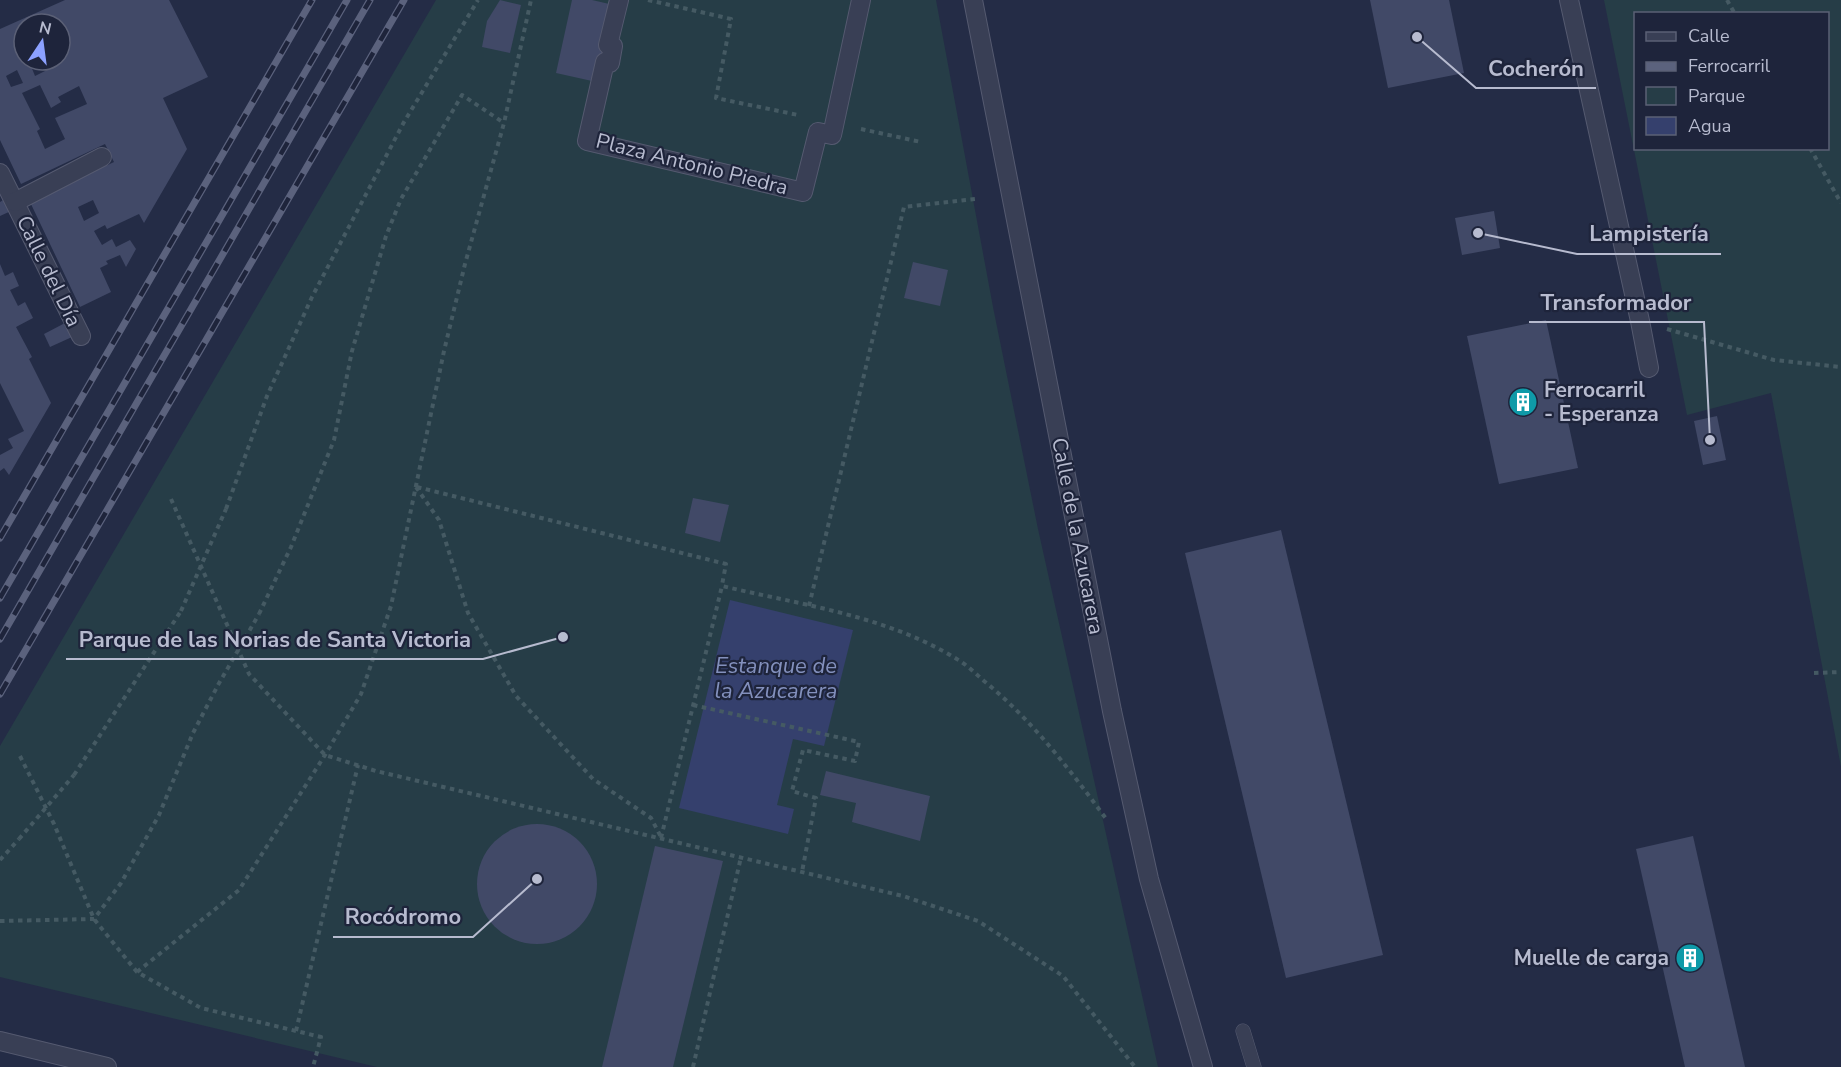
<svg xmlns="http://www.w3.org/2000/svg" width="1841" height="1067" viewBox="0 0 1841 1067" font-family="'Nunito Sans',sans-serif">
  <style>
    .green { fill: #263d47; fill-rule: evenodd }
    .water { fill: #35406d }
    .building { fill: #414967; fill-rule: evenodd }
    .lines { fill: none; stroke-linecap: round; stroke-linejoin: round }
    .service-casing { stroke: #555a70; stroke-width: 15 }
    .pedestrian-casing { stroke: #555a70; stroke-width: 20 }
    .minor-casing { stroke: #555a70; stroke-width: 20 }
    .path { stroke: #455a63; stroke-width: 4; stroke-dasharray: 4.5 4.5; stroke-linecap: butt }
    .service { stroke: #393f55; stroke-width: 14 }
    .pedestrian { stroke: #393f55; stroke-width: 18 }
    .minor { stroke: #393f55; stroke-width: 18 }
    .rail-casing { stroke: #5b627d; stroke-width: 7 }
    .rail { stroke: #1e243b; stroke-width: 4.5; stroke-dasharray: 14; stroke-linecap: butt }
    .path-bridge { stroke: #455a63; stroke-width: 4; stroke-dasharray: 4.5 4.5; stroke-linecap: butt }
    .labels { text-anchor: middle; stroke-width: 4.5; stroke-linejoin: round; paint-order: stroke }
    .street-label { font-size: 21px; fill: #b7bbcf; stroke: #1e243b }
    .poi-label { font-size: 21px; font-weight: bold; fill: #b7bbcf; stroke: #1e243b; text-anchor: start }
    .water-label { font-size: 22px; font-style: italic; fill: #8390bd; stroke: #1e243b }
    .leader { fill: none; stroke: #b7bbcf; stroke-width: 2 }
    .callout-dot { fill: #b7bbcf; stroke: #1e243b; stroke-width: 2 }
    .callout-label { font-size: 22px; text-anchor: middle; font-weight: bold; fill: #b7bbcf; stroke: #1e243b; stroke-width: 4.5; stroke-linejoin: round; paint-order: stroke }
  </style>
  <rect width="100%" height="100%" fill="#242c46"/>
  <g class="green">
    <polygon points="436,0 936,0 993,307 1038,529 1158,1067 377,1067 0,977 0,746"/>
    <path d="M1604,0H1841V767L1771,393L1687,415ZM1636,14H1828V148H1636Z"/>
  </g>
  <polygon class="water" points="730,600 853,630 824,746 793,739 777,805 794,809 788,834 679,808"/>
  <g class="building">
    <path d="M65,0H169L208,77L163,98L187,149L144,223L139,214L107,229L105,225L94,231L102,245L112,239L116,247L130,240L136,249L126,267L120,255L106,261L108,264L100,268L111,292L80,307L30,202L114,162L105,144L21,184L0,140V29ZM24,24H60V60H55L57,65L35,76L31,66L44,60H24ZM17,70L23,83L11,87L6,76ZM40,85L51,108L61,102L58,97L79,86L87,104L55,118L65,139L45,149L37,131L40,129L22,93ZM93,200L99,213L84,221L78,207Z"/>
    <polygon points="500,0 521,5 510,53 482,47 487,21"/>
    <polygon points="572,0 592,0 618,6 601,83 556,73"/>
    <polygon points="1370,0 1449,0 1464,73 1388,88"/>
    <polygon points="5,199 11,211 0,216 0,202"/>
    <polygon points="1494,211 1500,248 1462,255 1455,218"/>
    <polygon points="913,262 948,270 940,306 904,298"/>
    <polygon points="0,264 5,276 13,272 19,286 10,290 18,306 25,302 33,318 16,327 32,357 29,359 51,403 9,475 4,468 0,471 0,455 13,448 8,439 24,431 0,383"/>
    <polygon points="1546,320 1578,468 1499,484 1467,336"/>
    <polygon points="65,323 72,337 50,347 44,334"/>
    <polygon points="1717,416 1726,460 1703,465 1694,421"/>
    <polygon points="693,498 729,505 720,542 685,533"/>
    <polygon points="1281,530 1383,955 1286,978 1185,553"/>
    <polygon points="826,771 930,796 920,841 852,822 856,803 820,795"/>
    <circle cx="537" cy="884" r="60"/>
    <polygon points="1693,836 1745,1067 1685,1067 1636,849"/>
    <polygon points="655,846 723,861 673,1067 602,1067"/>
  </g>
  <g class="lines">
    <g class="service-casing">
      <polyline id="service" points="1243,1031 1254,1067"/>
    </g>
    <g class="pedestrian-casing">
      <polyline id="pedestrian" points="619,0 608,45 613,46 610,63 605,62 587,141 803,192 818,132 832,135 861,0"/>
    </g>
    <g class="minor-casing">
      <g id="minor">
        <polyline points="973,0 1112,711 1149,879 1203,1067"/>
        <polyline points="1569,0 1640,321 1649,368"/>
        <polyline points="0,173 81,336"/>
        <polyline points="15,202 102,157"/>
        <polyline points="0,1041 107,1067"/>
      </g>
    </g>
    <g class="path">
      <polyline points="648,0 731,19 716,98 798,115"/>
      <polyline points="1727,0 1735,14"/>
      <polyline points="861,129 921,142"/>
      <polyline points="1810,148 1841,203"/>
      <polyline points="1667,329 1774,360 1841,367"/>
      <polyline points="416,487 439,520 468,613 516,696 593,779 651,818 661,837"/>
      <polyline points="417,487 726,564 722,585"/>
      <polyline points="171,499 249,674 325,755 376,771 903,896 978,921 1063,976 1135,1067"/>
      <polyline points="226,509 267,396 312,297 404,122 478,0"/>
      <polyline points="809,606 904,207 975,199"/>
      <polyline points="259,614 291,547 334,440 352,351 386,236 401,199 462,95 504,123"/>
      <polyline points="1814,673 1841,672"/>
      <polyline points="693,705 859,742 855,761 803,750 792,791 816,798 802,872"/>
      <polyline points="20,756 54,824 94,919 137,972 201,1008 321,1037 313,1067"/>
      <polyline points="74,775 181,611"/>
      <path d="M661,838L722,586C802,605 889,616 960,661C968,666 976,674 984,681C1033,721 1070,770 1107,820"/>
      <polyline points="0,860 19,839"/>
      <polyline points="0,921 94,919 121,883 159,815 193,733 218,685"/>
      <polyline points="137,972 239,890 325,755 361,694 391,606 444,351 465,264 504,123 531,0"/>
      <polyline points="296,1031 358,765"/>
      <polyline points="693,1067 741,857"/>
    </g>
    <use href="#service" class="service"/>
    <use href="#pedestrian" class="pedestrian"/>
    <use href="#minor" class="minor"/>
    <g class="rail-casing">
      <g id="rail">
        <polyline points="0,538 312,0"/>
        <polyline points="0,598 347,0"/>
        <polyline points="0,639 370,0"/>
        <polyline points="0,694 404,0"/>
      </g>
    </g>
    <use href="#rail" class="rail"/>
    <g class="path-bridge">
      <polyline points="181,611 226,509"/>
      <polyline points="218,685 259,614"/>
      <polyline points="19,839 74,775"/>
    </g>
  </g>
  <defs>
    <g id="building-disc" transform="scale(1.5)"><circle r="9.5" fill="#0f9aa8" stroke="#1e243b"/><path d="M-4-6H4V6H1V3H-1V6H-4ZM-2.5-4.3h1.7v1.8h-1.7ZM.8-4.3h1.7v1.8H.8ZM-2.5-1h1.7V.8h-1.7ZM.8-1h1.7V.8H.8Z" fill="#fff"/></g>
  </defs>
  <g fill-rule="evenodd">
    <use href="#building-disc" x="1523" y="402"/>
    <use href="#building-disc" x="1690" y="958"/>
  </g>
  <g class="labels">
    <g class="street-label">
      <text transform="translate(692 164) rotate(14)" y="7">Plaza Antonio Piedra</text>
      <text transform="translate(49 271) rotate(64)" y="7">Calle del Día</text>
      <text transform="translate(1078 536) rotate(79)" y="7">Calle de la Azucarera</text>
    </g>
    <g class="poi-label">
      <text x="1544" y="397">Ferrocarril<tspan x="1544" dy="24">- Esperanza</tspan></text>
      <text x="1669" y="965" text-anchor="end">Muelle de carga</text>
    </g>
    <g class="water-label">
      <text x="776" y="673">Estanque de<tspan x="776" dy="25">la Azucarera</tspan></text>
    </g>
  </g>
  <path class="leader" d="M1417 37L1476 88H1596M1478 233L1577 254H1721M1710 440L1704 322H1529M563 637L483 659H66M537 879L473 937H333"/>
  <g class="callout-dot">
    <circle cx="1417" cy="37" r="6"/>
    <circle cx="1478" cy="233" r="6"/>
    <circle cx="1710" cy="440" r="6"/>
    <circle cx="563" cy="637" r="6"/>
    <circle cx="537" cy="879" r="6"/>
  </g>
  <g class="callout-label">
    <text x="1536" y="76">Cocherón</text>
    <text x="1649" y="241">Lampistería</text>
    <text x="1616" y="310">Transformador</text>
    <text x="275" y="647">Parque de las Norias de Santa Victoria</text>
    <text x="403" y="924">Rocódromo</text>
  </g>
  <rect x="1634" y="12" width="195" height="138" fill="#1e243b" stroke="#5b6076" stroke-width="1.5"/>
  <rect x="1646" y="32" width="30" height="9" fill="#393f55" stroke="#5b6076" stroke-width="1.5"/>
  <text x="1688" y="42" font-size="18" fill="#b7bbcf">Calle</text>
  <rect x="1646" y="62" width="30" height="9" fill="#5b627d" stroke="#5b6076" stroke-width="1.5"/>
  <text x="1688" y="72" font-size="18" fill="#b7bbcf">Ferrocarril</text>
  <rect x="1646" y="87" width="30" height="18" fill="#263d47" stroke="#5b6076" stroke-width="1.5"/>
  <text x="1688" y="102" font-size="18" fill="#b7bbcf">Parque</text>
  <rect x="1646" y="117" width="30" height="18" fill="#35406d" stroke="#5b6076" stroke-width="1.5"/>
  <text x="1688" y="132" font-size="18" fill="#b7bbcf">Agua</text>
  <g transform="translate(42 42) rotate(13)"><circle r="28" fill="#1e243b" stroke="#5b6076" stroke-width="1.5"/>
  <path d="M0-4.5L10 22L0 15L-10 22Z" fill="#8ca1ff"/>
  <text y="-9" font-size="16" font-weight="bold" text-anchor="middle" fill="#b7bbcf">N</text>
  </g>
</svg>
